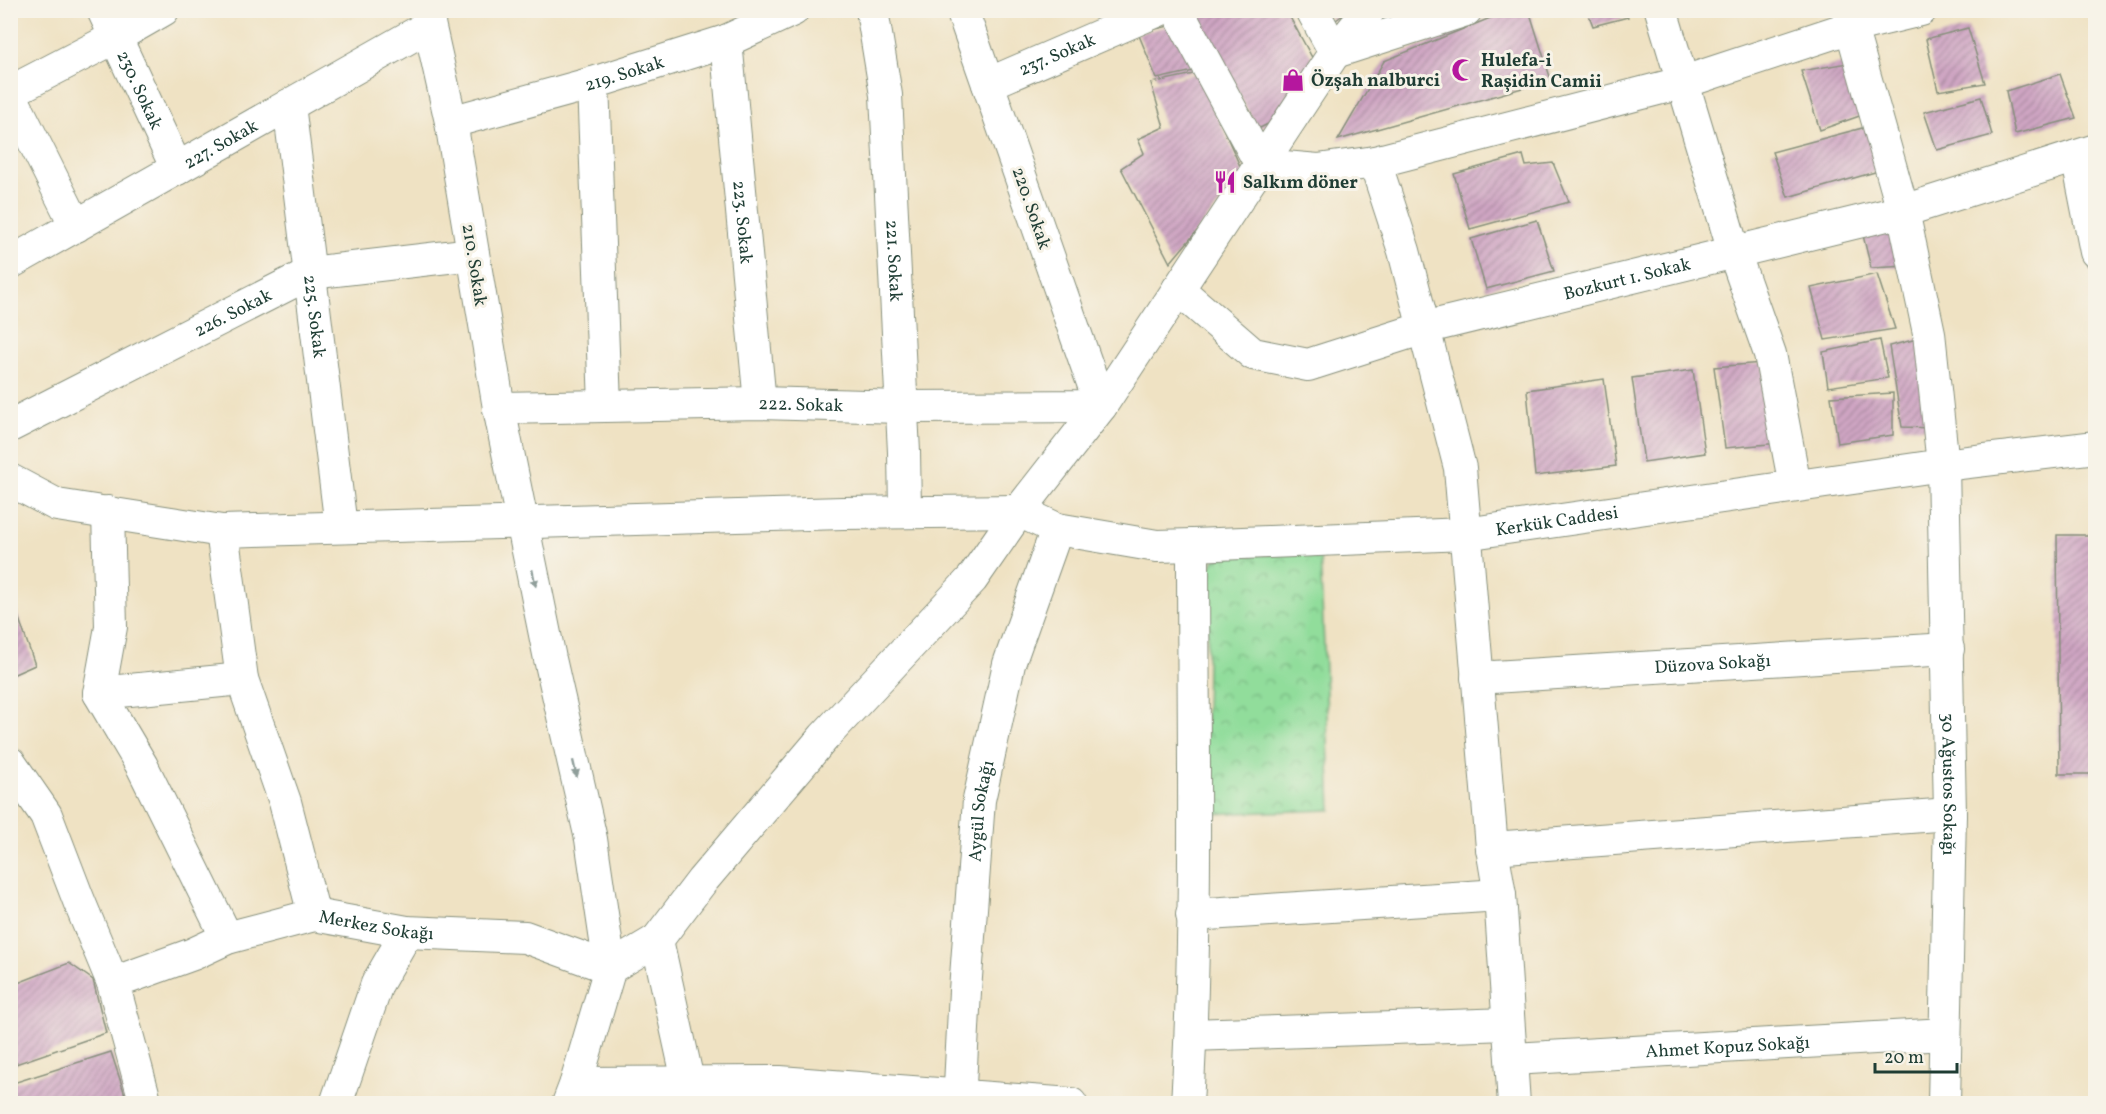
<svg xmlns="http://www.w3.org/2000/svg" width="2106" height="1114" viewBox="0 0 2106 1114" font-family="Vollkorn,serif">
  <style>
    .park { fill: url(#park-crowns); stroke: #588d68; stroke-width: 1.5 }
    .building { fill: url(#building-hatch) }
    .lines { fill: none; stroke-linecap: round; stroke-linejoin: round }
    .minor-casing { stroke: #87907c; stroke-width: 34 }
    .minor { stroke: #fff; stroke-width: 32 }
    .oneway { fill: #8f9e9a }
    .labels { text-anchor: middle; stroke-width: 6; stroke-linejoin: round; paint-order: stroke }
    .street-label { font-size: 18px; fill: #1f3d34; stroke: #f7f3e8 }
    .poi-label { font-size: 18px; font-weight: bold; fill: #1f3d34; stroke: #f7f3e8; text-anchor: start }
  </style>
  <defs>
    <pattern id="park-crowns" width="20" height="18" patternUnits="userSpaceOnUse" patternTransform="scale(1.5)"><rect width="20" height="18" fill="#91dd9b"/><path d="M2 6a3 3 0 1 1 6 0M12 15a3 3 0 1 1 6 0" fill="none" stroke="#76b47f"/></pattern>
    <pattern id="building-hatch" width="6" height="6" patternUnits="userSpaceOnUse" patternTransform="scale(1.5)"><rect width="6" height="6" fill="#cfa5c3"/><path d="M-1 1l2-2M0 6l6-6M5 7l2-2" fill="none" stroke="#a7889f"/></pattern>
  </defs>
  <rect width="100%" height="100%" fill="#f7f3e8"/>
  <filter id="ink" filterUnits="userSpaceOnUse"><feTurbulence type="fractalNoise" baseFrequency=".0167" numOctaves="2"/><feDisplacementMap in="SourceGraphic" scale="12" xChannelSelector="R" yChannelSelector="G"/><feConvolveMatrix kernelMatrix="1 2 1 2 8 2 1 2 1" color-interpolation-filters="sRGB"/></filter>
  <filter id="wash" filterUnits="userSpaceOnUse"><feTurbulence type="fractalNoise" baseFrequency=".008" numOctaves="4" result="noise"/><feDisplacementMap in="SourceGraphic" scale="24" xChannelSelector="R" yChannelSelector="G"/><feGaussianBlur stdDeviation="1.35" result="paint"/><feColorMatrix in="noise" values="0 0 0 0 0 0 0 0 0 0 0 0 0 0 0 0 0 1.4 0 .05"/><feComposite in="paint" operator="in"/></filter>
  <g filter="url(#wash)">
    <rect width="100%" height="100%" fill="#efe2c3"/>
    <polygon class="park" points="1320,553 1331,810 1204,814 1209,570 1214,560 1223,556"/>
    <g id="blocks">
      <g class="building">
        <polygon points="1207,10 1286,10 1315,63 1268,124 1258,129 1195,14"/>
        <polygon points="1327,10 1350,10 1333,22"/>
        <polygon points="1510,10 1529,10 1551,80 1338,140 1384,61"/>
        <polygon points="1587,10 1625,10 1628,17 1593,26"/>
        <polygon points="1178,24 1203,69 1157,79 1138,33"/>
        <polygon points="1968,28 1985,83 1938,91 1926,39"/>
        <polygon points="1853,62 1868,113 1820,130 1801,71"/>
        <polygon points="1198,73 1244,175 1170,263 1121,168 1144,153 1138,139 1164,127 1151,83"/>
        <polygon points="2060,74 2076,118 2015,134 2006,91"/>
        <polygon points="1981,97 1992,135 1937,150 1924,112"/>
        <polygon points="1870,126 1882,170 1788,197 1772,152"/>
        <polygon points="1523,155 1526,166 1553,163 1569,202 1470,229 1454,174"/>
        <polygon points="1897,219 1907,266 1871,268 1861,227"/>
        <polygon points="1537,220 1554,271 1486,289 1471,239"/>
        <polygon points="1877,274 1895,329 1825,340 1811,288"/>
        <polygon points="1921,338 1933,428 1902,427 1889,346"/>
        <polygon points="1880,340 1888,378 1828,387 1823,352"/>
        <polygon points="1762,363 1780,443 1725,448 1714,367"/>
        <polygon points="1693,370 1705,453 1644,462 1632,378"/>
        <polygon points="1604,379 1616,466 1535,476 1527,390"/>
        <polygon points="1893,393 1893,435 1838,443 1831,397"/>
        <polygon points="2057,535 2096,535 2096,774 2059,774"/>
        <polygon points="10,605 16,610 35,665 10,676"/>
        <polygon points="69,963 93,980 106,1033 10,1066 10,986"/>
        <polygon points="111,1052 128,1104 10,1104 10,1084"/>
      </g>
    </g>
  </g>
  <g filter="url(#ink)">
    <use href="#blocks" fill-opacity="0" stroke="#87907c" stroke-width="1.5"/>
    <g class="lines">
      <g class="minor-casing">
        <g id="minor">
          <path id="s1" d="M103,10L177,169"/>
          <path id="s2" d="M872,10L886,95L904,452L905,511"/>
          <polyline points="1177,10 1261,165 1318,170 1375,162 1681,83 1851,27 1921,10"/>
          <polyline points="1312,10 1335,52 1466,10"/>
          <polyline points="1661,10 1734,252 1770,354 1795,486"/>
          <path id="s3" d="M1851,27L1903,211L1929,333L1943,465L1950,814L1944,1104"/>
          <path id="s4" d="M726,41L760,403"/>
          <polyline points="593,83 605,405"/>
          <path id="s5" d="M988,84L1159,10"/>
          <polyline points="10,92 116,37 163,10"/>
          <polyline points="10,94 76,226"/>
          <path id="s6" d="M289,105L341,527"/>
          <path id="s7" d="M451,122L593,83L726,41L793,10"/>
          <polyline points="2077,156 2096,252"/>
          <polyline points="1375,162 1404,251 1460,468 1492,848 1500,895 1514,1104"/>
          <path id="s8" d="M10,263L429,26"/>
          <path id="s9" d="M1178,289L1253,354L1308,365L1424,328L1903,211L2096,150"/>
          <path id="s10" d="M499,408L760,403L901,407L1101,406L962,10"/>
          <path id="s11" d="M10,426L310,273L473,254"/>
          <path id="s12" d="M10,480L57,505L222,531L843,513L1019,511L1057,529L1157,546L1193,545L1465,534L1943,465L2096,447"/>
          <polyline points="108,512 111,627 99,693 142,766 227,938"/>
          <polyline points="222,531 242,679 285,802 314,915"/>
          <path id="s13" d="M1477,678L1948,649"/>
          <polyline points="99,693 242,679"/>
          <polyline points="10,763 46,815 79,901 113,983 146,1104"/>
          <polyline points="1492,848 1950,814"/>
          <polyline points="1192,915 1500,895"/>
          <polyline points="657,940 688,1081 697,1104"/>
          <path id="s14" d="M113,983L193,954L227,938L314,915L407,932L525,937L610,968L591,839L550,659L499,408L451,122L426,10"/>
          <polyline points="1191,1035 1508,1024"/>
          <path id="s15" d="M1512,1059L1945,1034"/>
          <polyline points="576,1083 780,1082 1071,1104"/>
          <polyline points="336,1104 377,984 407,932"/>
          <polyline points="568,1104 576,1083 610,968 657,940 702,881 824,737 972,579 1019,511 1101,406 1335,52 1369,10"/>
          <path id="s16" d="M959,1104L965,991L979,800L1009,664L1057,529"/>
          <path d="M1187,1104C1198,918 1193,731 1193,545"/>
        </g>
      </g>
      <use href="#minor" class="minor"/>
    </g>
    <defs><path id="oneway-solid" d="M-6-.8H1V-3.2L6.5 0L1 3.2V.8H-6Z" transform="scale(1.5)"/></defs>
    <g class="oneway">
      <use href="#oneway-solid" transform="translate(534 578) rotate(78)"/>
      <use href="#oneway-solid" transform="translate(575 769) rotate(77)"/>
    </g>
  </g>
  <defs>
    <g id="mosque-bare" transform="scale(1.8)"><path d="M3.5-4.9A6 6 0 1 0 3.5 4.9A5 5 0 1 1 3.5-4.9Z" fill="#b5179e" stroke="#f7f3e8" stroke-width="2.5" paint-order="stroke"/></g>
    <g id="shop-bare" transform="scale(1.8)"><path d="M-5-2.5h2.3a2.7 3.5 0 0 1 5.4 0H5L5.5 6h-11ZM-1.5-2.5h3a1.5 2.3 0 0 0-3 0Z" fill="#b5179e" stroke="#f7f3e8" stroke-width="2.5" paint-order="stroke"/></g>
    <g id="restaurant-bare" transform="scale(1.8)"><path d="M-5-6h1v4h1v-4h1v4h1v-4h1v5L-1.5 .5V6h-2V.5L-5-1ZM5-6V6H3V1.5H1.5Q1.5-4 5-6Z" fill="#b5179e" stroke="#f7f3e8" stroke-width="2.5" paint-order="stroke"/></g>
  </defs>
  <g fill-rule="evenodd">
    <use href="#mosque-bare" x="1463" y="70"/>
    <use href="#shop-bare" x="1293" y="80"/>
    <use href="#restaurant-bare" x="1225" y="182"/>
  </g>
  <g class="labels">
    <g class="street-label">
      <text dy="6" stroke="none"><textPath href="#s5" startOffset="75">237. Sokak</textPath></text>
      <text dy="6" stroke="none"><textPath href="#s7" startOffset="180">219. Sokak</textPath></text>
      <text dy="6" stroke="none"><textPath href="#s1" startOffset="88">230. Sokak</textPath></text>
      <text dy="6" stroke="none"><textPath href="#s8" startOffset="242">227. Sokak</textPath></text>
      <text transform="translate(1032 208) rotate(71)" y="6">220. Sokak</text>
      <text dy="6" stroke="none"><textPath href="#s4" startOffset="182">223. Sokak</textPath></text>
      <text dy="6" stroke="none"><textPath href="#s2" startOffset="252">221. Sokak</textPath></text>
      <text transform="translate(475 265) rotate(81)" y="6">210. Sokak</text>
      <text dy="6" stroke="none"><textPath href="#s9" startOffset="486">Bozkurt 1. Sokak</textPath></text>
      <text dy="6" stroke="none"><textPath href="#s11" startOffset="250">226. Sokak</textPath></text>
      <text dy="6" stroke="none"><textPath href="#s6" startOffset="213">225. Sokak</textPath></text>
      <text dy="6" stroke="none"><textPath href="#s10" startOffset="302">222. Sokak</textPath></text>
      <text dy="6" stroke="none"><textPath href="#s12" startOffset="1562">Kerkük Caddesi</textPath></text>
      <text dy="6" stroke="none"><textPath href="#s13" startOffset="236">Düzova Sokağı</textPath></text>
      <text dy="6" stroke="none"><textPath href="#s3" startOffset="768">30 Ağustos Sokağı</textPath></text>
      <text dy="6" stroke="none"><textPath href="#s16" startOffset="294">Aygül Sokağı</textPath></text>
      <text dy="6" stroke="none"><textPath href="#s14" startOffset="276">Merkez Sokağı</textPath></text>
      <text dy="6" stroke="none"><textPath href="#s15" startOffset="216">Ahmet Kopuz Sokağı</textPath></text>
    </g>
    <g class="poi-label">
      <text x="1481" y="66">Hulefa-i<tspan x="1481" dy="21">Raşidin Camii</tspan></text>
      <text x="1311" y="86">Özşah nalburci</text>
      <text x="1243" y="188">Salkım döner</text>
    </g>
  </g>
  <rect width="2106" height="1114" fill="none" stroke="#f7f3e8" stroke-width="36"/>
  <path d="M1875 1063v9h82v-9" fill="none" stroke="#1f3d34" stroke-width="3"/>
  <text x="1884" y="1063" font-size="18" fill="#1f3d34" stroke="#f7f3e8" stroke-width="4.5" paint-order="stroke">20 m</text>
</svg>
